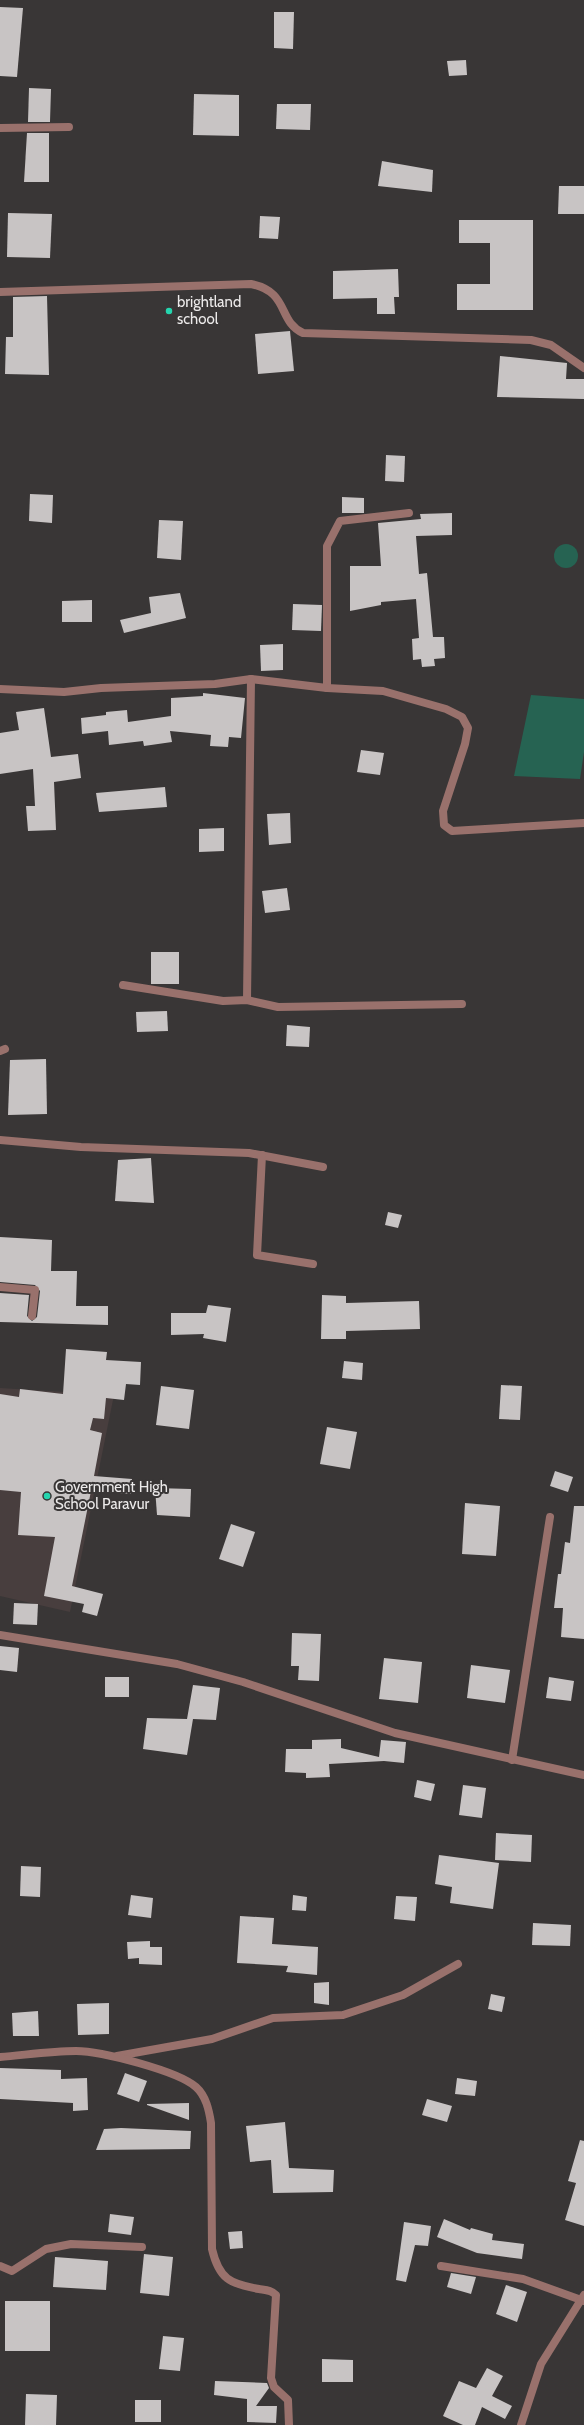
<svg xmlns="http://www.w3.org/2000/svg" width="584" height="2425" viewBox="0 0 584 2425" font-family="Cabin,sans-serif">
  <style>
    .built { fill: #483e3e }
    .water { fill: #266352 }
    .building { fill: #c8c4c4 }
    .lines { fill: none; stroke-linecap: round; stroke-linejoin: round }
    .minor { stroke: #99716c; stroke-width: 8 }
    .tertiary { stroke: #99716c; stroke-width: 8 }
    .poi-dot { fill: #25d5ae; stroke: #393636; stroke-width: 1.5 }
    .labels { text-anchor: middle; stroke-width: 4; stroke-linejoin: round; paint-order: stroke }
    .poi-label { font-size: 15px; fill: #eceaea; stroke: #393636; text-anchor: start }
  </style>
  <rect width="100%" height="100%" fill="#393636"/>
  <polygon class="built" points="0,1388 114,1395 70,1612 0,1596"/>
  <g class="water">
    <circle cx="566" cy="556" r="12"/>
    <polygon points="531,695 584,699 584,752 580,779 514,776"/>
  </g>
  <g class="building">
    <polygon points="0,7 23,8 17,77 0,76"/>
    <polygon points="274,12 294,12 293,49 274,48"/>
    <polygon points="466,60 467,75 449,76 447,61"/>
    <polygon points="29,88 51,89 50,122 28,122"/>
    <polygon points="194,94 239,95 239,136 193,135"/>
    <polygon points="277,104 311,104 310,130 276,129"/>
    <polygon points="27,133 49,133 49,182 24,182"/>
    <polygon points="382,161 433,170 432,192 378,186"/>
    <polygon points="559,186 584,186 584,214 558,214"/>
    <polygon points="8,213 52,214 50,258 7,257"/>
    <polygon points="260,216 280,217 278,239 259,238"/>
    <polygon points="459,220 533,220 533,310 457,310 457,284 490,284 490,243 459,243"/>
    <polygon points="398,269 399,297 394,297 395,314 377,314 377,298 333,299 333,271"/>
    <polygon points="47,296 49,375 5,374 6,337 13,337 13,297"/>
    <polygon points="290,331 294,371 258,374 255,334"/>
    <polygon points="500,356 567,363 566,379 584,379 584,399 497,397"/>
    <polygon points="386,455 405,456 404,482 385,481"/>
    <polygon points="30,494 53,495 52,523 29,521"/>
    <polygon points="342,497 364,498 364,513 342,513"/>
    <polygon points="452,513 452,535 416,536 419,574 427,573 433,637 444,637 445,658 434,659 435,666 422,667 421,659 413,660 412,639 419,638 416,599 381,602 381,605 350,611 350,566 381,566 378,523 421,519 420,514"/>
    <polygon points="159,520 183,521 181,560 157,558"/>
    <polygon points="180,593 186,618 124,633 120,620 151,613 149,597"/>
    <polygon points="92,600 92,622 62,622 62,601"/>
    <polygon points="293,604 322,605 321,631 292,630"/>
    <polygon points="283,644 283,670 261,671 260,645"/>
    <polygon points="203,693 245,698 241,738 229,737 228,747 210,746 211,735 170,731 172,742 144,746 143,741 109,745 108,731 82,734 81,718 106,715 106,712 127,710 128,722 171,716 171,698 203,696"/>
    <polygon points="44,708 51,757 78,754 81,778 54,782 56,830 28,831 26,806 35,806 33,769 0,774 0,733 19,730 16,712"/>
    <polygon points="361,750 384,753 380,775 357,772"/>
    <polygon points="165,787 167,807 99,812 96,793"/>
    <polygon points="290,813 291,843 269,845 267,814"/>
    <polygon points="224,828 224,851 199,852 199,829"/>
    <polygon points="287,888 290,910 265,913 262,891"/>
    <rect x="151" y="952" width="28" height="32"/>
    <polygon points="167,1011 168,1031 137,1032 136,1012"/>
    <polygon points="287,1025 310,1027 309,1047 286,1046"/>
    <polygon points="46,1059 47,1114 8,1115 10,1060"/>
    <polygon points="151,1158 154,1203 115,1201 118,1160"/>
    <polygon points="388,1212 402,1215 398,1228 385,1225"/>
    <polygon points="0,1237 52,1240 51,1271 77,1271 76,1306 108,1306 108,1325 0,1322 0,1293 29,1295 27,1316 32,1321 37,1317 40,1291 35,1285 0,1282"/>
    <polygon points="322,1295 346,1296 346,1303 419,1301 420,1329 346,1331 346,1339 321,1339"/>
    <polygon points="208,1305 231,1308 226,1342 203,1338 204,1334 171,1335 171,1313 206,1313"/>
    <polygon points="66,1349 107,1352 106,1360 141,1362 140,1385 126,1384 124,1400 106,1398 104,1419 93,1418 90,1430 102,1433 94,1476 132,1479 131,1494 91,1491 72,1586 103,1594 97,1616 82,1612 84,1604 44,1596 55,1537 18,1535 21,1492 0,1490 0,1394 19,1397 20,1389 63,1394"/>
    <polygon points="344,1361 363,1363 362,1380 342,1378"/>
    <polygon points="501,1385 522,1386 520,1420 499,1419"/>
    <polygon points="161,1386 194,1390 189,1429 156,1425"/>
    <polygon points="327,1427 357,1432 350,1469 320,1464"/>
    <polygon points="555,1471 573,1477 568,1492 550,1486"/>
    <polygon points="155,1488 191,1489 190,1517 157,1515"/>
    <polygon points="465,1503 500,1506 496,1556 462,1554"/>
    <polygon points="574,1506 584,1506 584,1639 561,1637 563,1608 554,1608 558,1574 561,1574 565,1542 570,1543"/>
    <polygon points="231,1524 255,1532 243,1567 219,1559"/>
    <polygon points="14,1603 38,1604 37,1625 13,1624"/>
    <polygon points="292,1633 321,1634 319,1681 298,1680 299,1666 291,1666"/>
    <polygon points="0,1646 19,1648 17,1672 0,1670"/>
    <polygon points="384,1658 422,1662 418,1703 379,1699"/>
    <polygon points="471,1665 510,1670 505,1703 467,1698"/>
    <rect x="105" y="1677" width="24" height="20"/>
    <polygon points="549,1677 574,1681 571,1701 546,1698"/>
    <polygon points="193,1685 220,1688 216,1720 193,1719 187,1755 143,1749 147,1718 187,1719"/>
    <polygon points="341,1739 341,1748 379,1757 381,1740 406,1742 404,1763 384,1761 329,1764 330,1777 306,1778 306,1773 285,1772 286,1749 312,1749 312,1740"/>
    <polygon points="417,1780 435,1784 431,1801 414,1797"/>
    <polygon points="463,1785 486,1788 482,1818 459,1815"/>
    <polygon points="496,1833 532,1835 531,1862 495,1860"/>
    <polygon points="439,1855 499,1863 493,1909 450,1903 452,1887 435,1884"/>
    <polygon points="21,1866 41,1867 40,1897 20,1896"/>
    <polygon points="131,1895 153,1898 151,1918 128,1915"/>
    <polygon points="293,1895 307,1897 306,1911 292,1910"/>
    <polygon points="396,1896 417,1897 415,1921 394,1919"/>
    <polygon points="240,1916 274,1918 272,1944 318,1947 317,1975 286,1972 288,1966 237,1963"/>
    <polygon points="533,1923 571,1925 570,1946 532,1945"/>
    <polygon points="150,1941 150,1947 162,1947 162,1965 139,1964 139,1958 128,1959 127,1942"/>
    <polygon points="329,1982 329,2005 314,2003 314,1983"/>
    <polygon points="491,1994 505,1997 502,2012 488,2009"/>
    <polygon points="109,2003 109,2034 78,2035 77,2004"/>
    <polygon points="38,2011 39,2036 13,2036 12,2013"/>
    <polygon points="0,2068 61,2070 61,2079 87,2078 88,2110 73,2111 73,2103 0,2099"/>
    <polygon points="125,2073 147,2081 139,2102 117,2094"/>
    <polygon points="457,2078 477,2081 475,2096 455,2094"/>
    <polygon points="427,2099 452,2106 447,2122 422,2115"/>
    <polygon points="189,2103 189,2120 147,2105 147,2104"/>
    <polygon points="285,2122 289,2168 334,2170 333,2192 273,2193 271,2160 250,2162 246,2126"/>
    <polygon points="121,2128 191,2131 190,2149 96,2150 104,2129"/>
    <polygon points="580,2140 584,2141 584,2226 565,2220 576,2183 568,2181"/>
    <polygon points="110,2214 134,2217 131,2235 108,2232"/>
    <polygon points="444,2219 470,2230 471,2228 493,2234 492,2240 524,2244 522,2259 477,2253 437,2237"/>
    <polygon points="404,2222 431,2226 428,2246 415,2245 406,2282 396,2280"/>
    <polygon points="242,2231 243,2248 230,2249 228,2232"/>
    <polygon points="144,2254 173,2257 169,2296 140,2293"/>
    <polygon points="55,2257 108,2261 106,2290 53,2287"/>
    <polygon points="451,2273 476,2277 471,2294 447,2287"/>
    <polygon points="506,2285 527,2292 517,2322 496,2314"/>
    <rect x="5" y="2301" width="45" height="50"/>
    <polygon points="163,2336 184,2338 180,2371 159,2369"/>
    <polygon points="322,2359 353,2360 353,2382 322,2382"/>
    <polygon points="487,2368 503,2376 492,2396 512,2406 505,2419 482,2407 475,2425 463,2425 443,2416 459,2381 476,2388"/>
    <polygon points="215,2381 267,2383 269,2388 256,2406 277,2406 276,2423 247,2422 247,2399 214,2395"/>
    <polygon points="26,2394 57,2395 56,2425 25,2425"/>
    <rect x="135" y="2400" width="26" height="22"/>
  </g>
  <g class="lines">
    <g class="minor">
      <polyline points="0,128 69,127"/>
      <path d="M0,292L251,284C290,292 277,321 303,333L531,340L551,345L584,368"/>
      <polyline points="327,688 327,546 340,521 409,513"/>
      <polyline points="0,689 64,692 101,688 215,684 251,679 327,688 383,691 446,709 462,717 468,728 465,744 443,811 444,825 452,831 584,823"/>
      <polyline points="123,985 223,1001 247,1000 278,1007 462,1004"/>
      <polyline points="247,1000 251,679"/>
      <polyline points="0,1051 5,1049"/>
      <polyline points="0,1140 81,1147 249,1153 323,1167"/>
      <polyline points="262,1155 257,1255 313,1264"/>
      <polyline points="0,1287 35,1290 32,1316"/>
      <polyline points="512,1760 550,1517"/>
      <polyline points="117,2056 212,2039 273,2018 343,2015 403,1995 458,1964"/>
      <path d="M0,2057C25,2055 51,2051 76,2051C101,2051 178,2071 196,2087C206,2096 209,2110 211,2123L212,2249C219,2279 230,2284 259,2289C265,2290 272,2290 276,2295L271,2378L274,2387L288,2400L289,2425"/>
      <polyline points="0,2266 12,2271 46,2249 71,2244 142,2247"/>
      <polyline points="441,2266 523,2279 584,2301"/>
      <polyline points="521,2425 541,2364 584,2295"/>
    </g>
    <polyline class="tertiary" points="0,1635 177,1664 243,1682 395,1733 584,1775"/>
  </g>
  <g class="poi-dot">
    <circle cx="169" cy="311" r="4"/>
    <circle cx="47" cy="1496" r="4"/>
  </g>
  <g class="labels">
    <g class="poi-label">
      <text x="177" y="307">brightland<tspan x="177" dy="17">school</tspan></text>
      <text x="55" y="1492">Government High<tspan x="55" dy="17">School Paravur</tspan></text>
    </g>
  </g>
</svg>
